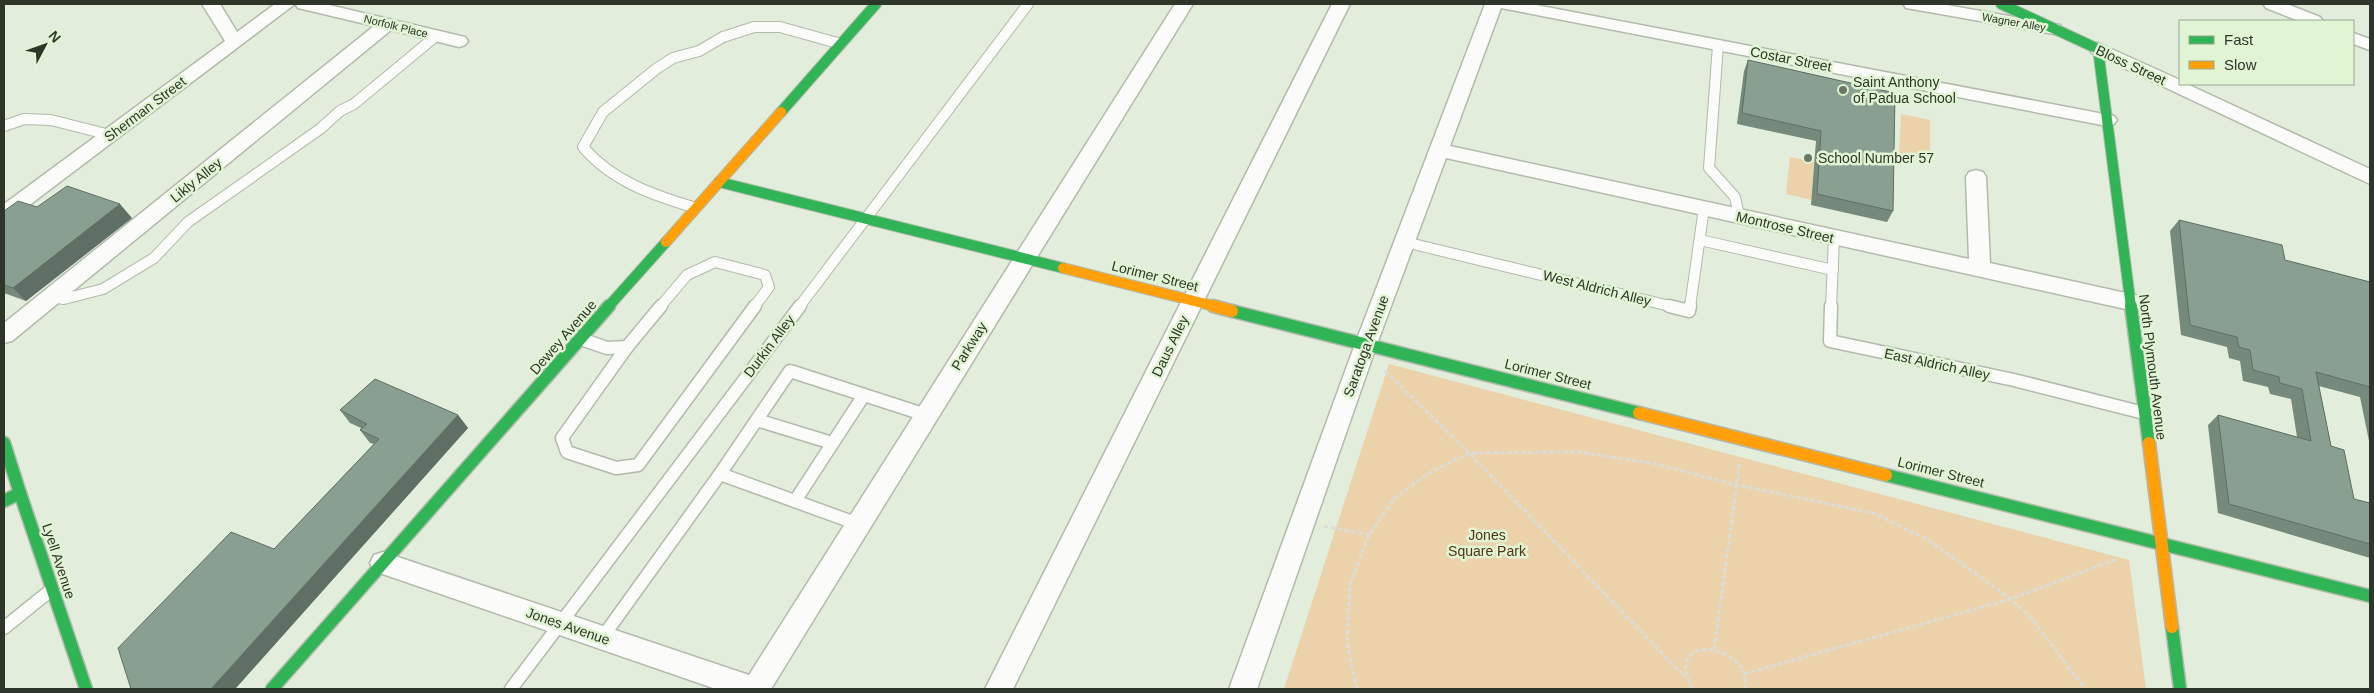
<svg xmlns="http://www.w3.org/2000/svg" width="2374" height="693" viewBox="0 0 2374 693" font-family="Arial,sans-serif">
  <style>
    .green { fill: #ebd2aa }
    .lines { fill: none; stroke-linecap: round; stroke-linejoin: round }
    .lane-far1-casing { stroke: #b2baac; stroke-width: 12 }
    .lane-casing { stroke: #b2baac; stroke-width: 15 }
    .street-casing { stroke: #b2baac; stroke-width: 3 }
    .fast-far1-casing { stroke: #b2baac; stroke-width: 12 }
    .fast-casing { stroke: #b2baac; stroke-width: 15 }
    .slow-far1-casing { stroke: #b2baac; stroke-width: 12 }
    .slow-casing { stroke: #b2baac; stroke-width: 15 }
    .path { stroke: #daddd7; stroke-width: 3; stroke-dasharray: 4.5 2.5; stroke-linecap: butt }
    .lane-far1 { stroke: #fbfcfa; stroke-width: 10 }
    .lane { stroke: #fbfcfa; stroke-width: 12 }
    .street { fill: #fbfcfa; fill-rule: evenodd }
    .fast-far1 { stroke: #30b455; stroke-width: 10 }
    .fast { stroke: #30b455; stroke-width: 12 }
    .slow-far1 { stroke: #ff9f0a; stroke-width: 10 }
    .slow { stroke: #ff9f0a; stroke-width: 12 }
    .wall { fill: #76897d }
    .shaded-wall { fill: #606f66 }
    .building { fill: #899f91; stroke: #606f66 }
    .poi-dot { fill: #6d7667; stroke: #e1f4d4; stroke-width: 2 }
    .labels { text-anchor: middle; stroke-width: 5; stroke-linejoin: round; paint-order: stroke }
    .far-street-label { font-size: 11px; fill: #2e3629; stroke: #e1f4d4 }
    .street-label { font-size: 14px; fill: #2e3629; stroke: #e1f4d4 }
    .poi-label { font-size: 14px; fill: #2e3629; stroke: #e1f4d4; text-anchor: start }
    .park-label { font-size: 14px; fill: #503415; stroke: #e1f4d4 }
  </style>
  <rect width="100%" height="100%" fill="#e2eddb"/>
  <g class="green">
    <polygon points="1901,114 1930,120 1930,162 1899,155"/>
    <polygon points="1790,157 1814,162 1812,200 1786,194"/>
    <polygon points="1389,364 2129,560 2146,689 1284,689"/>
  </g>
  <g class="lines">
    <g class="lane-far1-casing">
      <g id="lane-far1">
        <polyline points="1718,45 1709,168 1735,197 1739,216"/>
        <polyline points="4,126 24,119 51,120 110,135"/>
        <path d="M696,208C653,195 613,182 583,147L603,112L656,69L673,58L699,51L723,37L754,27H780L841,44"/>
        <polyline points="1700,240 1833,270"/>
        <polyline points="1405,242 1674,307"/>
        <polyline points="51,297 64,299 103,289 154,258 188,222 320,129 340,111 354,104 436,36"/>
        <polyline points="660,307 687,275 715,262 765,275 769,287 754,307"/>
        <polyline points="799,307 1028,4"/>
        <polyline points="1690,307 1704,208"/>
        <polyline points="1831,307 1834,238"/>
      </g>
    </g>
    <g class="lane-casing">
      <g id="lane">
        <polyline points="1669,306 1689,311 1690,306"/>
        <polyline points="1831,306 1830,341 2014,380 2144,413"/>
        <polyline points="581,339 607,348 627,347"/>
        <polyline points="627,347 562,438 567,452 616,468 638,465 755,306"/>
        <polyline points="627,347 661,306"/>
        <polyline points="757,420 832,443"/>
        <polyline points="795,501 864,395"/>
        <polyline points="858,524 720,474 790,371 926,415"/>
        <polyline points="4,628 51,590"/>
        <polyline points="602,638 720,474"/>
        <polyline points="511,689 800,306"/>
      </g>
    </g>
    <g class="street-casing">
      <g id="street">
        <polygon points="202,4 220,4 237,32 275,4 295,4 11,219 4,221 4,204 225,41"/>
        <polygon points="295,4 325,4 465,37 468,41 465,45 459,47 391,30 12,341 4,343 4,323 374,26 298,8"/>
        <polygon points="1175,4 1193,4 771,689 716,689 374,571 370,563 374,555 383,552 749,675"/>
        <polygon points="1332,4 1350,4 1013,689 985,689"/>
        <polygon points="1485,4 1531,4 2114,116 2117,120 2114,124 2107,126 1501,8 1450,146 1969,259 1966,177 1969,172 1976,170 1983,172 1986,177 1990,263 2130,294 2138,296 2141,302 2138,308 2130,310 1446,158 1377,344 1257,689 1229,689 1355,344"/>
        <polygon points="1903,4 1941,4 2054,24 2060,25 2063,29 2060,33 2054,34 1912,9 1906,8"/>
        <polygon points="2263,4 2287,4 2320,17 2323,21 2299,21 2266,8"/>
        <polygon points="2353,33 2370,39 2370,50 2353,44"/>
        <polygon points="2098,43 2180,80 2180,84 2187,84 2370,169 2370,184 2092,53 2089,49 2092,45"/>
      </g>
    </g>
    <g class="fast-far1-casing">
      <g id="fast-far1">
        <polyline points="2001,4 2098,49 2131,307"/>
        <polyline points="781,112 876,4"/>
        <polyline points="719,182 1063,268"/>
        <polyline points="608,307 666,242"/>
      </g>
    </g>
    <g class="fast-casing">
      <g id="fast">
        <polyline points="2131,306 2149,443"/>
        <polyline points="1232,311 1639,413"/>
        <polyline points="4,443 20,493 4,501"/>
        <polyline points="1886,475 2370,596"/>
        <polyline points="20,493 86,689"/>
        <polyline points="2172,627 2180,689"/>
        <polyline points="272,689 609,306"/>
      </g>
    </g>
    <g class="slow-far1-casing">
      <g id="slow-far1">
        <polyline points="666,242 781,112"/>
        <polyline points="1063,268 1218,307"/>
      </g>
    </g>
    <g class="slow-casing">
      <g id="slow">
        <polyline points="1213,306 1232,311"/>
        <polyline points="1639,413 1886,475"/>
        <polyline points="2149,443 2172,627"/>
      </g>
    </g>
    <g class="path">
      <polyline points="1385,371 1469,453 1685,677"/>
      <polyline points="1324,526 1369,535"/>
      <polyline points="1714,649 1740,461"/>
      <polyline points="1744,674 2011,599 2117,559"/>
      <polyline points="1357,689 1347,643 1350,584 1369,535 1395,498 1429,473 1469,453 1578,452 1651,463 1737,485 1873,513 1927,539 2011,599 2032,619 2085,689"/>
      <path d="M1692,689L1685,670L1688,658C1690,655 1694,652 1697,651C1714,645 1738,657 1744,673C1745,677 1745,684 1745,689"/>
    </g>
    <use href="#lane-far1" class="lane-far1"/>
    <use href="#lane" class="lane"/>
    <use href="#street" class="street"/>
    <use href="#fast-far1" class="fast-far1"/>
    <use href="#fast" class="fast"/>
    <use href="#slow-far1" class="slow-far1"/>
    <use href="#slow" class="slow"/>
  </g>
  <g class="wall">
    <polygon points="1748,60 1895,93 1893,211 1887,222 1811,205 1816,141 1737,124 1744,71"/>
    <polygon points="37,207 132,218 26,301 4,293 4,211"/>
    <polygon points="2179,220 2285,260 2370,282 2370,446 2360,397 2319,386 2331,446 2354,499 2370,503 2370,558 2218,513 2208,425 2218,415 2297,437 2291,399 2270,394 2268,387 2243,381 2240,361 2229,358 2227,347 2181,335 2170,231"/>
    <polygon points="340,410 458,415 468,428 235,689 131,689 274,549 374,444 370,443 360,430 361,428 350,423"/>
  </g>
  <g class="shaded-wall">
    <polygon points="120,204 132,218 26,301 13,288"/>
    <polygon points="458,415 468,428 235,689 211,689"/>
  </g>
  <g class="building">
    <polygon points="1748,60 1895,93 1893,211 1817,194 1821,131 1742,113"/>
    <polygon points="67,186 120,204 13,288 4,285 4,211 18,201 37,207"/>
    <polygon points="2179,220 2282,245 2285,260 2370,282 2370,387 2316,372 2331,446 2344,450 2354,499 2370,503 2370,544 2229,504 2218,415 2311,441 2302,389 2280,383 2279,377 2253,370 2250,350 2239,347 2237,337 2190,325"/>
    <polygon points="375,379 458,415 211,689 131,689 118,648 231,532 274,549 379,439 360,430 367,424 340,410"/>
  </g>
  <g class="poi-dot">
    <circle cx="1843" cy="90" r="5"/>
    <circle cx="1808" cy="158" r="5"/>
  </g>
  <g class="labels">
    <g class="far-street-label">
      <text transform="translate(2014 22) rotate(10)" y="4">Wagner Alley</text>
      <text transform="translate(396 26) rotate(14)" y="4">Norfolk Place</text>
    </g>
    <g class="street-label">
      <text transform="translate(1791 59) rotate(11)" y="5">Costar Street</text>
      <text transform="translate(2131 65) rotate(25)" y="5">Bloss Street</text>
      <text transform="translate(145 109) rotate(-37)" y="5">Sherman Street</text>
      <text transform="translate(196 180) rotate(-39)" y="5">Likly Alley</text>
      <text transform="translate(1785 227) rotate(13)" y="5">Montrose Street</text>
      <text transform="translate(1155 276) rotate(14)" y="5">Lorimer Street</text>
      <text transform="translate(1597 288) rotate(14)" y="5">West Aldrich Alley</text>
      <text transform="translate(563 337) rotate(-49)" y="5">Dewey Avenue</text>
      <text transform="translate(769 346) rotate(-53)" y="5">Durkin Alley</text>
      <text transform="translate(969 346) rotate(-58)" y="5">Parkway</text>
      <text transform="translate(1170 346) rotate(-64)" y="5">Daus Alley</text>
      <text transform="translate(1366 346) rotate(-70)" y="5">Saratoga Avenue</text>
      <text transform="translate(1937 364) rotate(12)" y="5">East Aldrich Alley</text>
      <text transform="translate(2153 367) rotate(83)" y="5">North Plymouth Avenue</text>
      <text transform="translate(1548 374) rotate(14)" y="5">Lorimer Street</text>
      <text transform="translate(1941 472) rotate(14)" y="5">Lorimer Street</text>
      <text transform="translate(59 561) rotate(72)" y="5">Lyell Avenue</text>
      <text transform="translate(568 626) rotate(19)" y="5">Jones Avenue</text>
    </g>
    <g class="poi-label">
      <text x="1853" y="87">Saint Anthony<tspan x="1853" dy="16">of Padua School</tspan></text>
      <text x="1818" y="163">School Number 57</text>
    </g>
    <g class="park-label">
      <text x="1487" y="540">Jones<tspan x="1487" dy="16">Square Park</tspan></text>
    </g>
  </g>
  <rect width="2374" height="693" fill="none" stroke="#2e3629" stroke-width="10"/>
  <rect x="2179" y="20" width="175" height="65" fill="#e1f4d4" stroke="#99a890"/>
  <rect x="2189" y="36" width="25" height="8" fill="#30b455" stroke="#99a890"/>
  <text x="2224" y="45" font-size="15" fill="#2e3629">Fast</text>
  <rect x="2189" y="61" width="25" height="8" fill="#ff9f0a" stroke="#99a890"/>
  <text x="2224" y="70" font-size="15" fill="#2e3629">Slow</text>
  <g transform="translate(45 45) rotate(49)" stroke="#e1f4d4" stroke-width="4" paint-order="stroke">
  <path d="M0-4L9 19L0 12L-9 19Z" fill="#2e3629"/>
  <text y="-8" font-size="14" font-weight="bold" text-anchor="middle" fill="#2e3629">N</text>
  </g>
</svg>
